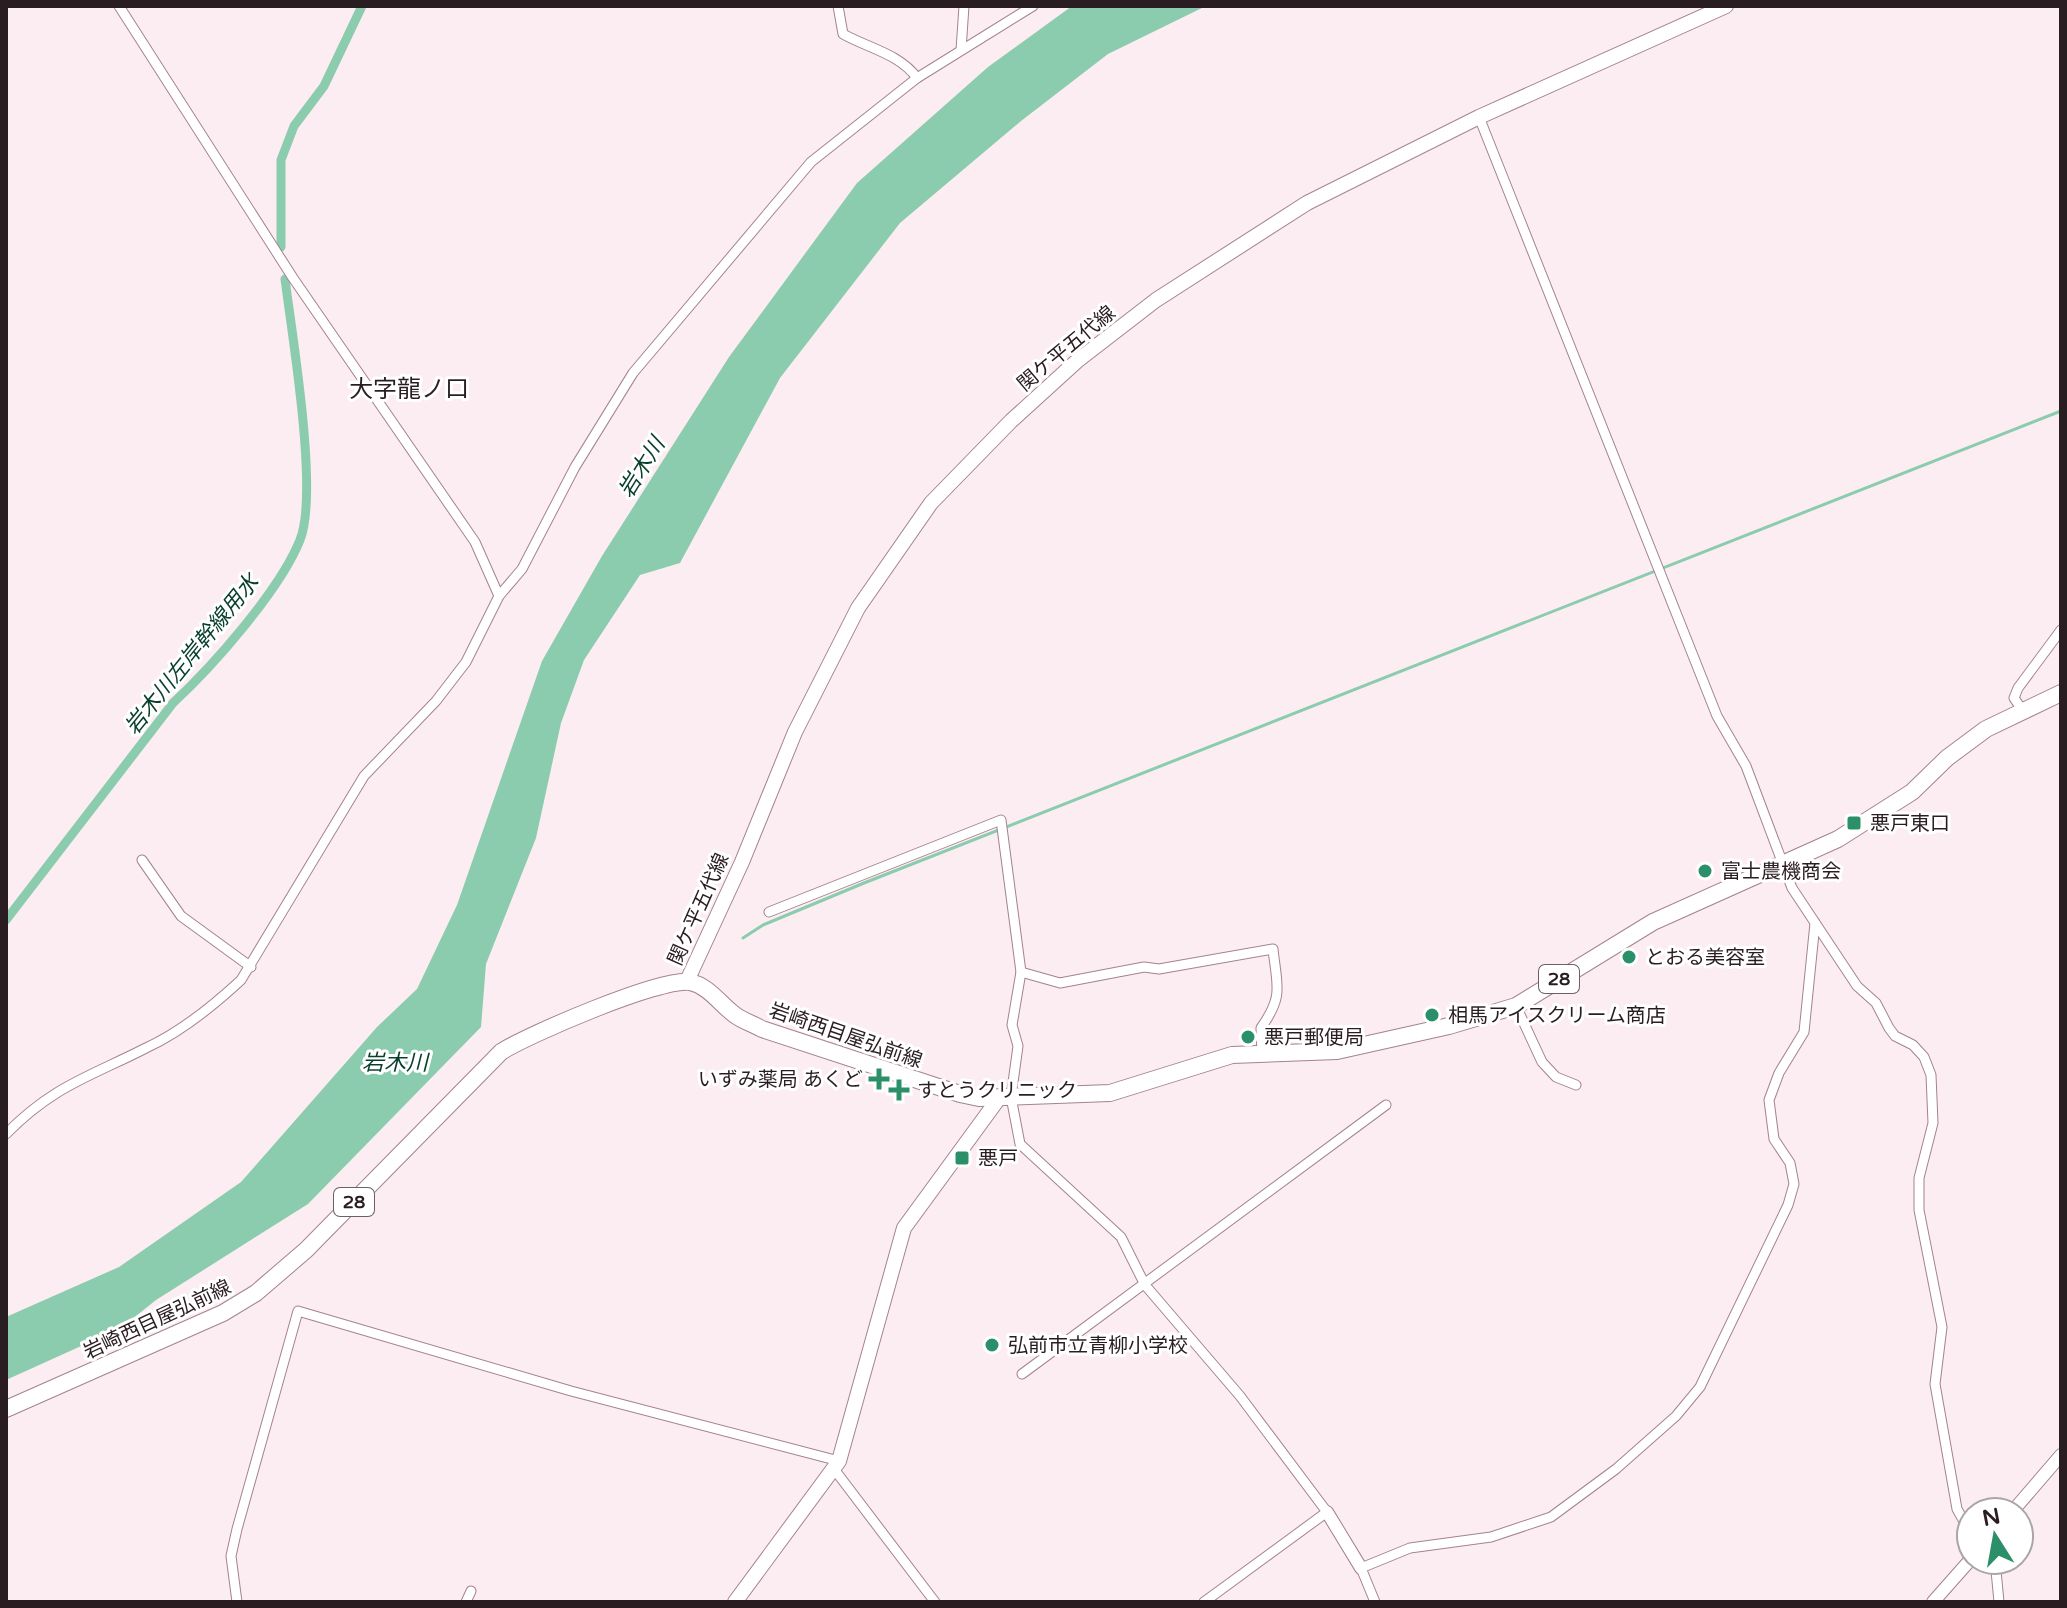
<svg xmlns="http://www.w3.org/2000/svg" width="2067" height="1608" viewBox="0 0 2067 1608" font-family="'Varela Round','Noto Sans JP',sans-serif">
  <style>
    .water { fill: #8bccae }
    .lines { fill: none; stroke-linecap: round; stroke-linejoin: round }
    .stream { stroke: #8bccae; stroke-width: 3 }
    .canal { stroke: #8bccae; stroke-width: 9 }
    .minor-casing { stroke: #a4838d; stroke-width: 11 }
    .tertiary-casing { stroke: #a4838d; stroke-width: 14 }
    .secondary-casing { stroke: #a4838d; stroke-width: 16 }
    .primary-casing { stroke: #a4838d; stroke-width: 18 }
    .minor { stroke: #fff; stroke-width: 9 }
    .tertiary { stroke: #fff; stroke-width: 12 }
    .secondary { stroke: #fff; stroke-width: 14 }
    .primary { stroke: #fff; stroke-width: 16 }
    .poi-dot { fill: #2b8f6a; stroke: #fff; stroke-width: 3 }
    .labels { text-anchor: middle; stroke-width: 6; stroke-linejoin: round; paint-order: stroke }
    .shield { fill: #fff; stroke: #6a6164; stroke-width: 2 }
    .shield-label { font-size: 18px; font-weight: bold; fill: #2a1d21 }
    .street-label { font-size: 20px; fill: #2a1d21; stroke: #fff }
    .poi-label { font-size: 20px; fill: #2a1d21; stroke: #fff; text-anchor: start }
    .water-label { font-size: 22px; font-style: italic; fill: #073f2b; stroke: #fff }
    .quarter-label { font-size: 24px; fill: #2a1d21; stroke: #fff }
  </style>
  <rect width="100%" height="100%" fill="#fcedf2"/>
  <polygon class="water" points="1072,6 1206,6 1108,54 1021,121 900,223 780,378 680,563 640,575 584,660 561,723 536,838 486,964 481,1027 308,1204 156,1300 121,1328 6,1380 6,1317 119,1267 241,1182 377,1027 417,989 457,905 542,661 602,556 729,357 857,183 988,67"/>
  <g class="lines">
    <polyline class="stream" points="743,938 763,925 864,883 2061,411"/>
    <g class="canal">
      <polyline points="281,247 281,160 294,126 324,86 362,6"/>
      <path d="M6,920L173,703C213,666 280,590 300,540C319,493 292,335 285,279"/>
    </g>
    <g class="minor-casing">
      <g id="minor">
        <polyline points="119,6 293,278 475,542 499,596"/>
        <path d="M838,6L843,34C868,48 900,54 917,78"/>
        <polyline points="961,50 964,6"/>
        <polyline points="1479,117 1717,716 1746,766 1792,888 1857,986 1876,1003 1889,1028 1895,1036 1913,1045 1924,1057 1931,1075 1933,1123 1919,1178 1919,1210 1942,1327 1935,1384 1957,1509 1971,1534"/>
        <polyline points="2023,711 2014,698 2018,688 2061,630"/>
        <polyline points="142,860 181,916 251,967"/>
        <polyline points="769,912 1001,820 1021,972 1012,1025 1018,1046 1011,1097 1020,1144 1121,1237 1145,1285 1240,1396 1327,1512 1204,1602"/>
        <path d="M1021,972L1060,983L1144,967L1159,969L1273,949C1277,987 1284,995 1261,1028L1262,1054"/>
        <polyline points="1516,1006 1542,1062 1556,1077 1576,1085"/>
        <path d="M6,1134C53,1086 89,1077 146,1048C181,1032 213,1006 241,980L364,776L436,701L466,662L499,596L522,569L575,467L633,373L811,162L917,78L1033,6"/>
        <polyline points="1022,1374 1386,1105"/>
        <polyline points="834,1469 935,1602"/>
        <polyline points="1995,1560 1999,1602"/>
        <polyline points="237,1602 231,1556 237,1529 298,1311 571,1391 839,1461"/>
        <polyline points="466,1602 471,1591"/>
        <polyline points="1375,1602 1361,1568 1410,1548 1491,1537 1551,1517 1616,1469 1676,1416 1700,1387 1788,1205 1794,1184 1790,1163 1774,1139 1769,1100 1779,1073 1804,1032 1815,923"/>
      </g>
    </g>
    <g class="tertiary-casing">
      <g id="tertiary">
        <polyline points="1327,1512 1361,1568"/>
        <polyline points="2012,1512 2061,1455"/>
        <polyline points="1933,1602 1971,1559"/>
      </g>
    </g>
    <g class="secondary-casing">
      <g id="secondary">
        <polyline points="687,981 742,862 795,732 858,608 931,503 1011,421 1077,361 1156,300 1307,203 1479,117 1726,6"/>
        <polyline points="735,1602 839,1461 904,1228 999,1098"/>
      </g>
    </g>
    <g class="primary-casing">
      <path id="primary" d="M6,1409L223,1313L256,1293L306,1250L501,1052C527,1035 662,977 690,982C709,986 720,1004 735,1015C743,1021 753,1024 762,1029L960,1094L979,1098L1110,1093L1232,1055L1337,1051L1449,1026L1516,1006L1653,922L1838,839L1912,792L1947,758L1986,729L2061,693"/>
    </g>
    <use href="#minor" class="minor"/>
    <use href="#tertiary" class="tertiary"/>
    <use href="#secondary" class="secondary"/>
    <use href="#primary" class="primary"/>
  </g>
  <g class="poi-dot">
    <rect x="1846" y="815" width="16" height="16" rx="4"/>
    <circle cx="1705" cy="871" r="8"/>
    <circle cx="1629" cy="957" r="8"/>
    <circle cx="1432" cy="1015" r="8"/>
    <circle cx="1248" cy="1037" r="8"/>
    <path d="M875 1067h8v8h8v8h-8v8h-8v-8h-8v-8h8z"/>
    <path d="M895 1078h8v8h8v8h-8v8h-8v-8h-8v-8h8z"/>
    <rect x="954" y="1150" width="16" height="16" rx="4"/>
    <circle cx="992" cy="1345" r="8"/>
  </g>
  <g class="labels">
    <g class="shield">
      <rect x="1539" y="965" width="40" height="28" rx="6"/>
      <rect x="334" y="1188" width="40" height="28" rx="6"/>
    </g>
    <g class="shield-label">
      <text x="1559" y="985">28</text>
      <text x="354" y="1208">28</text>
    </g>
    <g class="street-label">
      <text transform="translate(1066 348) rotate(-40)" y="7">関ケ平五代線</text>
      <text transform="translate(698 909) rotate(-66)" y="7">関ケ平五代線</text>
      <text transform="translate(846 1035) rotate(19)" y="7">岩崎西目屋弘前線</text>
      <text transform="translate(157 1319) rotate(-25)" y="7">岩崎西目屋弘前線</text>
    </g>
    <g class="poi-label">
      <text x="1870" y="830">悪戸東口</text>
      <text x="1721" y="878">富士農機商会</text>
      <text x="1645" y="964">とおる美容室</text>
      <text x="1448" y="1022">相馬アイスクリーム商店</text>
      <text x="1264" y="1044">悪戸郵便局</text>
      <text x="863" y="1086" text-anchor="end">いずみ薬局 あくど</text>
      <text x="917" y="1097">すとうクリニック</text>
      <text x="978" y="1165">悪戸</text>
      <text x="1008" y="1352">弘前市立青柳小学校</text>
    </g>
    <g class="water-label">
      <text transform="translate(641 467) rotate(-58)" y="8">岩木川</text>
      <text transform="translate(191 654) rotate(-51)" y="8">岩木川左岸幹線用水</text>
      <text x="395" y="1070">岩木川</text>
    </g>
    <g class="quarter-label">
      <text x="409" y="397">大字龍ノ口</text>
    </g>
  </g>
  <rect width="2067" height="1608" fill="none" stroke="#2a1d21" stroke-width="16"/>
  <g transform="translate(1995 1536) rotate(349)"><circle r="38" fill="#ffffff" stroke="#aaa5a6" stroke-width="2"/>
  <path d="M0-6L14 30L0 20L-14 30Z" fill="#2b8f6a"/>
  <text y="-12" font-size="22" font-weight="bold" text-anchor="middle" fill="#2a1d21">N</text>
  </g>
</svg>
